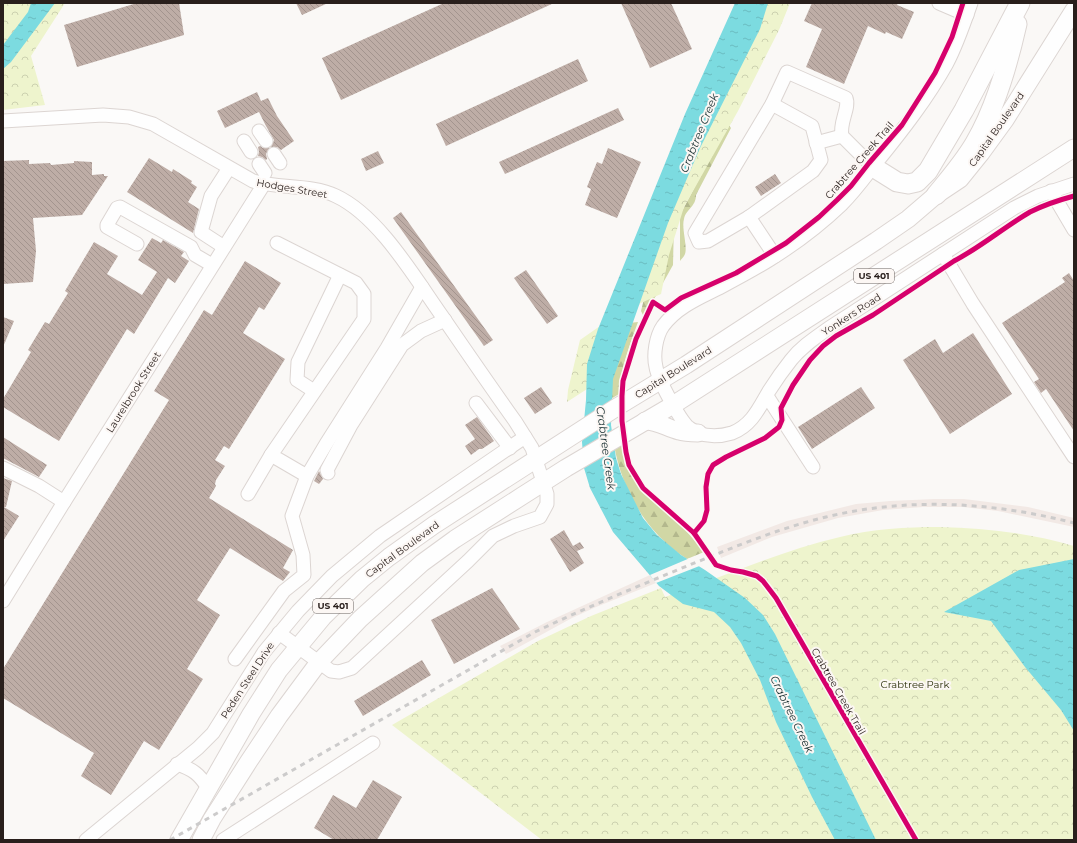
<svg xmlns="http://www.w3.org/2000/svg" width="1077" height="843" viewBox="0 0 1077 843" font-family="Montserrat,sans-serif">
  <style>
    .built { fill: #f2e9e5 }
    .forest { fill: url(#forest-firs) }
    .park { fill: url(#park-crowns) }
    .water { fill: url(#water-ripples) }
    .pier { fill: #faf8f6 }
    .building { fill: url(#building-back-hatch) }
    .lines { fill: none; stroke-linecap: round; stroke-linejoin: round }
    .minor-casing { stroke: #dcd5d2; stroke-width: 15 }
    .major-casing { stroke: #dcd5d2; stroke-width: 19 }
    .highway-casing { stroke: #dcd5d2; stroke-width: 21 }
    .minor { stroke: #fefefe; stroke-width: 13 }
    .major { stroke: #fefefe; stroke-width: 17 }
    .highway { stroke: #fefefe; stroke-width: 19 }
    .rail { stroke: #cccbcb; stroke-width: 3; stroke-dasharray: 5 5; stroke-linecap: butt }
    .cycleway-casing { stroke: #fcf7f4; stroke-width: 8 }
    .cycleway { stroke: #d6006c; stroke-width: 5 }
    .labels { text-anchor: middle; stroke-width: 4; stroke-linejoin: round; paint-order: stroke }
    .shield { fill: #fcf7f4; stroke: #68605d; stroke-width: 1 }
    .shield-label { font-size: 9px; font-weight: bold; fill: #291f1c }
    .street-label { font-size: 10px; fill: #291f1c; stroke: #fcf7f4 }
    .park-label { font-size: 10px; fill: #282d06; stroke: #fcf7f4 }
    .water-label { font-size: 11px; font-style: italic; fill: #1a3133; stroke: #fcf7f4 }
  </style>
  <defs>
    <pattern id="forest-firs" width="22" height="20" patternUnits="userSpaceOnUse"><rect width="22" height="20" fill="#d1d7a5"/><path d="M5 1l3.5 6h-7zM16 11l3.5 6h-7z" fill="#b3b88d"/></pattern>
    <pattern id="park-crowns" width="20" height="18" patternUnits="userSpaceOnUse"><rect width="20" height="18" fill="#eef4cd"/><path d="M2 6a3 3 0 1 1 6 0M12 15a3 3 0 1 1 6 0" fill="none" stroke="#ccd1af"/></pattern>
    <pattern id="water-ripples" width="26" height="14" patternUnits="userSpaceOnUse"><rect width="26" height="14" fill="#7cdbe0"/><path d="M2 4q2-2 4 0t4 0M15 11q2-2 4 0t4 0" fill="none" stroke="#6bbcc0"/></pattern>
    <pattern id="building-back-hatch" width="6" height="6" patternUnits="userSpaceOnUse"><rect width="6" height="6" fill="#beada6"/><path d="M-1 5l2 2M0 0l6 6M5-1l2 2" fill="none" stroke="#a3948e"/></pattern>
  </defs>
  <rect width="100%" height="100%" fill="#faf8f6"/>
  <g class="built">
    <polygon points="934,499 964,499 1028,507 1074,518 1074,527 998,511 963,507 923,507 883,510 838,518 772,537 721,558 717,547 787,521 856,504 890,501"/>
    <polygon points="650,575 656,583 596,607 572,618 506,654 500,646 547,622"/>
  </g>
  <g class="forest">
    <path d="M728,124L731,128L696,195C696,207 686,209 684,219C681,229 689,249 684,256C683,258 681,259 680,261V215Z"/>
    <polygon points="674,221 673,265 644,317 641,311 645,295"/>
    <path d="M638,322C630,344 620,370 619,394L611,399L609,384L629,323Z"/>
    <path d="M621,440L625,464L643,493L683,527L704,552L687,559C648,535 622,491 614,445Z"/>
  </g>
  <g class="park">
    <polygon points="3,3 65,3 31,56 45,105 3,110"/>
    <polygon points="748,3 790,3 779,30 738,111 684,207 669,255 661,294 621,312 601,380 567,402 568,390 580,340 620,312"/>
    <path d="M939,527C986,528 1029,533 1074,546V840H542L392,725L538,641L591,616L661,588L665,597C723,577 780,551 840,537C872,529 906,527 939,527Z"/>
  </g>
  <g class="water">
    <polygon points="31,3 55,3 11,62 3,69 3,45 28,12"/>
    <polygon points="735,3 768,3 760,29 700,148 668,223 613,379 611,425 616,458 621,474 643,518 657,535 681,555 705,570 745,598 763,615 775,634 876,840 835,840 812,797 776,722 760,680 741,643 730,627 714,612 683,604 659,586 613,532 590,488 584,468 582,442 586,400 587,364 598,329 685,114"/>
    <polygon points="1074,559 1074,731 1061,710 1025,667 991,621 944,612 1019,570"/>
  </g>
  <polygon class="pier" points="690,558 702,565 656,583 650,575"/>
  <g class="building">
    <polygon points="137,3 179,3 184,35 77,67 64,25"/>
    <polygon points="296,3 328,3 302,15"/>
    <polygon points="444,3 554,3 341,100 322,58"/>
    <polygon points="621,3 671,3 692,49 650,68"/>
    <polygon points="812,3 898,3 897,5 914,12 902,39 886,32 885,34 868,26 844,84 806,67 822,29 804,21"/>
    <polygon points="578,59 588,81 446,146 436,124"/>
    <polygon points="257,92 261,101 268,98 277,116 294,141 281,150 277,147 271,147 274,140 266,126 259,112 225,128 217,111"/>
    <polygon points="618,108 624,120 505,174 499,162"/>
    <polygon points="260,146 263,148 269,148 266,154 267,159 266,160 262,157 258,156 259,152 258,147"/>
    <polygon points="608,148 641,162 617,218 585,205 591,189 587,187 597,162 602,164"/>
    <polygon points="378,151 384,163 366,171 361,159"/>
    <polygon points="149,158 172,172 173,169 192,181 191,183 197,187 188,202 199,209 193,233 127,192"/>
    <polygon points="29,160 29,164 50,163 51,165 74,163 74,161 92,162 92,175 104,174 104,176 108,176 82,215 33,218 36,251 33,282 3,284 3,161"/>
    <polygon points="775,174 781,183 761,196 755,187"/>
    <polygon points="401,212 493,340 484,346 393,218"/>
    <polygon points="152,238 161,243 163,240 184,252 181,256 189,261 175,283 168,278 134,334 127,329 59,441 3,407 3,399 31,352 28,350 45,322 49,324 68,293 65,291 94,242 118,256 107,274 142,295 157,272 138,260"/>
    <polygon points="245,261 281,283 264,310 259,307 243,333 285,359 229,449 224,446 215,460 225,466 216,480 215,484 216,486 209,498 293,550 283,568 290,572 283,581 230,548 197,600 220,615 187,669 203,679 159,750 144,741 111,795 81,776 94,753 3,698 3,669 169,400 154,391 204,310 212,315"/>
    <polygon points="526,270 558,316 547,324 514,278"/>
    <polygon points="1069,273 1074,281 1074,431 1046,389 1041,393 1034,382 1039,379 1002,323 1065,282 1062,278"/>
    <polygon points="3,317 14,321 3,347"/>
    <polygon points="973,333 1012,394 950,434 903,360 935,339 943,353"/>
    <polygon points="541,387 552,403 535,414 524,398"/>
    <polygon points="861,387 875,408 812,449 798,427"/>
    <polygon points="477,417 494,441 482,449 479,449 471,455 465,446 475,439 465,425"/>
    <polygon points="3,437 47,465 39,477 3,458"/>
    <polygon points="319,471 323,479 319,484 314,481"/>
    <polygon points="3,478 12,481 6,507 4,507 19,516 3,541"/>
    <polygon points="564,530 573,546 580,542 584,548 577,551 584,563 570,572 550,539"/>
    <polygon points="492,588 520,629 454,664 431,620"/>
    <polygon points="422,660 431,675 363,716 354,701"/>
    <polygon points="373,780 402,797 377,840 334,840 314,828 333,795 356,808"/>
  </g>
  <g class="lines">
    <g class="minor-casing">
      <g id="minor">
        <polyline points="939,3 967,15"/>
        <path d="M971,3C964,23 957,44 947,63C927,99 902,131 876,163C865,177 855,191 842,204C820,225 795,244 769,260C753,270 736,279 719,288C699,298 677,307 663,326C656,336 653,355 656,367C658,380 679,418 688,427C691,429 695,432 698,433C709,437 722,436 732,433C752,425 759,408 769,391C776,380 783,370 791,360C801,347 815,338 829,328L1014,208L1038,196L1074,184"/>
        <polygon points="772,104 812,126 821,160 813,171 749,217 708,241 699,242 695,233"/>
        <path d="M772,104L787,72L846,98C850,108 839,122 842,136L873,167"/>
        <path d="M3,121L103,115L129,117L153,124L253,181C280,189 310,184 336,196C379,216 415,278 442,316C466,351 490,386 515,421L532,448L547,494V504L540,517L514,526L493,536L468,561L352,668L339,672L331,671L279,633"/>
        <polyline points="259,131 266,141"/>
        <polyline points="244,141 251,152"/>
        <polyline points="816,143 842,136"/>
        <polyline points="274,154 280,163"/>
        <polyline points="259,164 265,173"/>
        <polyline points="1051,191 1074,230"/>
        <polyline points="749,217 775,256"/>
        <polyline points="277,243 356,283 364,294 364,319 271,455 307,476"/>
        <polyline points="137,244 107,227 107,225 117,208 120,207 191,247 195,255 212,265"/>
        <polyline points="224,247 201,232 211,196 229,168"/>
        <polyline points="943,254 973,304 1074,457"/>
        <polyline points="314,391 297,380 298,362 340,275"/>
        <polyline points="767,396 813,467"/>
        <polyline points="476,403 510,448"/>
        <polyline points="3,468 39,486 64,502"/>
        <polyline points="328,473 327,470 351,425 402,345 421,331 445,320"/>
        <polyline points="248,494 271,455"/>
        <polyline points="3,601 64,502 264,184"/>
        <polyline points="235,659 284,591 304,575 303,555 292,516 307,476 326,444 387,348 422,287"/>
        <path d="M177,764C193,769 200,775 208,788"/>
        <polyline points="86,840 198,748 213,733 264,652 298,611 332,576 380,536 525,437"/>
        <polyline points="223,840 373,743"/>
      </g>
    </g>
    <g class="major-casing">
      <g id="major">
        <path d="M645,421C658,421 667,428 679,431C685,433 692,433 698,433"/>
        <polyline points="179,840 251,714 279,670 323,617 362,579 389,557 434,525 617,407 686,365 876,241 908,219 936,195 960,179 981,153 1005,120 1074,10"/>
        <polyline points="201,840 212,819 249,761 279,716 319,662 360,619 422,563 455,539 522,496 566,468 673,405 1074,148"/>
      </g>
    </g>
    <g class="highway-casing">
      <g id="highway">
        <polyline points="873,167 897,182 908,184 917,182 928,171 964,110 1020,3"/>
        <path d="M936,195C950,178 964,162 975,143C996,107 1008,64 1017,24"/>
      </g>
    </g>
    <use href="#minor" class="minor"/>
    <use href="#major" class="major"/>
    <use href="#highway" class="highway"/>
    <path class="rail" d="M170,840L535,632C585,608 636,587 687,566C732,548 779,528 826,517C908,497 993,502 1074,523"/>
    <g class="cycleway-casing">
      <g id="cycleway">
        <path d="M694,533L704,521L707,510L706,487L708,474L713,465L726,457L765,438L779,427L782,420L781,408L793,385L810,360L823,346L836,336L873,315L954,261C981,247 1004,227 1030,212C1044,205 1059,200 1074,196"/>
        <polyline points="916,840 776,598 763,581 757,576 743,572 731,570 716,565 694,533 643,488 629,465 626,452 622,421 622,396 623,381 636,339 653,302 665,310 681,298 736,273 786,243 819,217 837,200 851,186 869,163 902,125 916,103 935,73 944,54 952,37 963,3"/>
      </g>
    </g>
    <use href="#cycleway" class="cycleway"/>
  </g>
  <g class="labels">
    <g class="shield">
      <rect x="854" y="269" width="40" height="14" rx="3"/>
      <rect x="313" y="599" width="40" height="14" rx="3"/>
    </g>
    <g class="shield-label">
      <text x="874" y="279">US 401</text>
      <text x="333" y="609">US 401</text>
    </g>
    <g class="street-label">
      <text transform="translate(996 129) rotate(-55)" y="4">Capital Boulevard</text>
      <text transform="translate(859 160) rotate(-49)" y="4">Crabtree Creek Trail</text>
      <text transform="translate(292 188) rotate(10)" y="4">Hodges Street</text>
      <text transform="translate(851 314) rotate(-33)" y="4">Yonkers Road</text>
      <text transform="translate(673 372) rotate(-32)" y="4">Capital Boulevard</text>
      <text transform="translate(133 392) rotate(-58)" y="4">Laurelbrook Street</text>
      <text transform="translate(402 549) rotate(-36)" y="4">Capital Boulevard</text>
      <text transform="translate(247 680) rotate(-57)" y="4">Peden Steel Drive</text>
      <text transform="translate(839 691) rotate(60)" y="4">Crabtree Creek Trail</text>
    </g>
    <g class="park-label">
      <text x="915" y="688">Crabtree Park</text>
    </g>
    <g class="water-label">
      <text transform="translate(699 133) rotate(-68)" y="4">Crabtree Creek</text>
      <text transform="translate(606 448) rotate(82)" y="4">Crabtree Creek</text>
      <text transform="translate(792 714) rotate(64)" y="4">Crabtree Creek</text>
    </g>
  </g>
  <rect width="1077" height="843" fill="none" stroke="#291f1c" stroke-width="8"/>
</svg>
